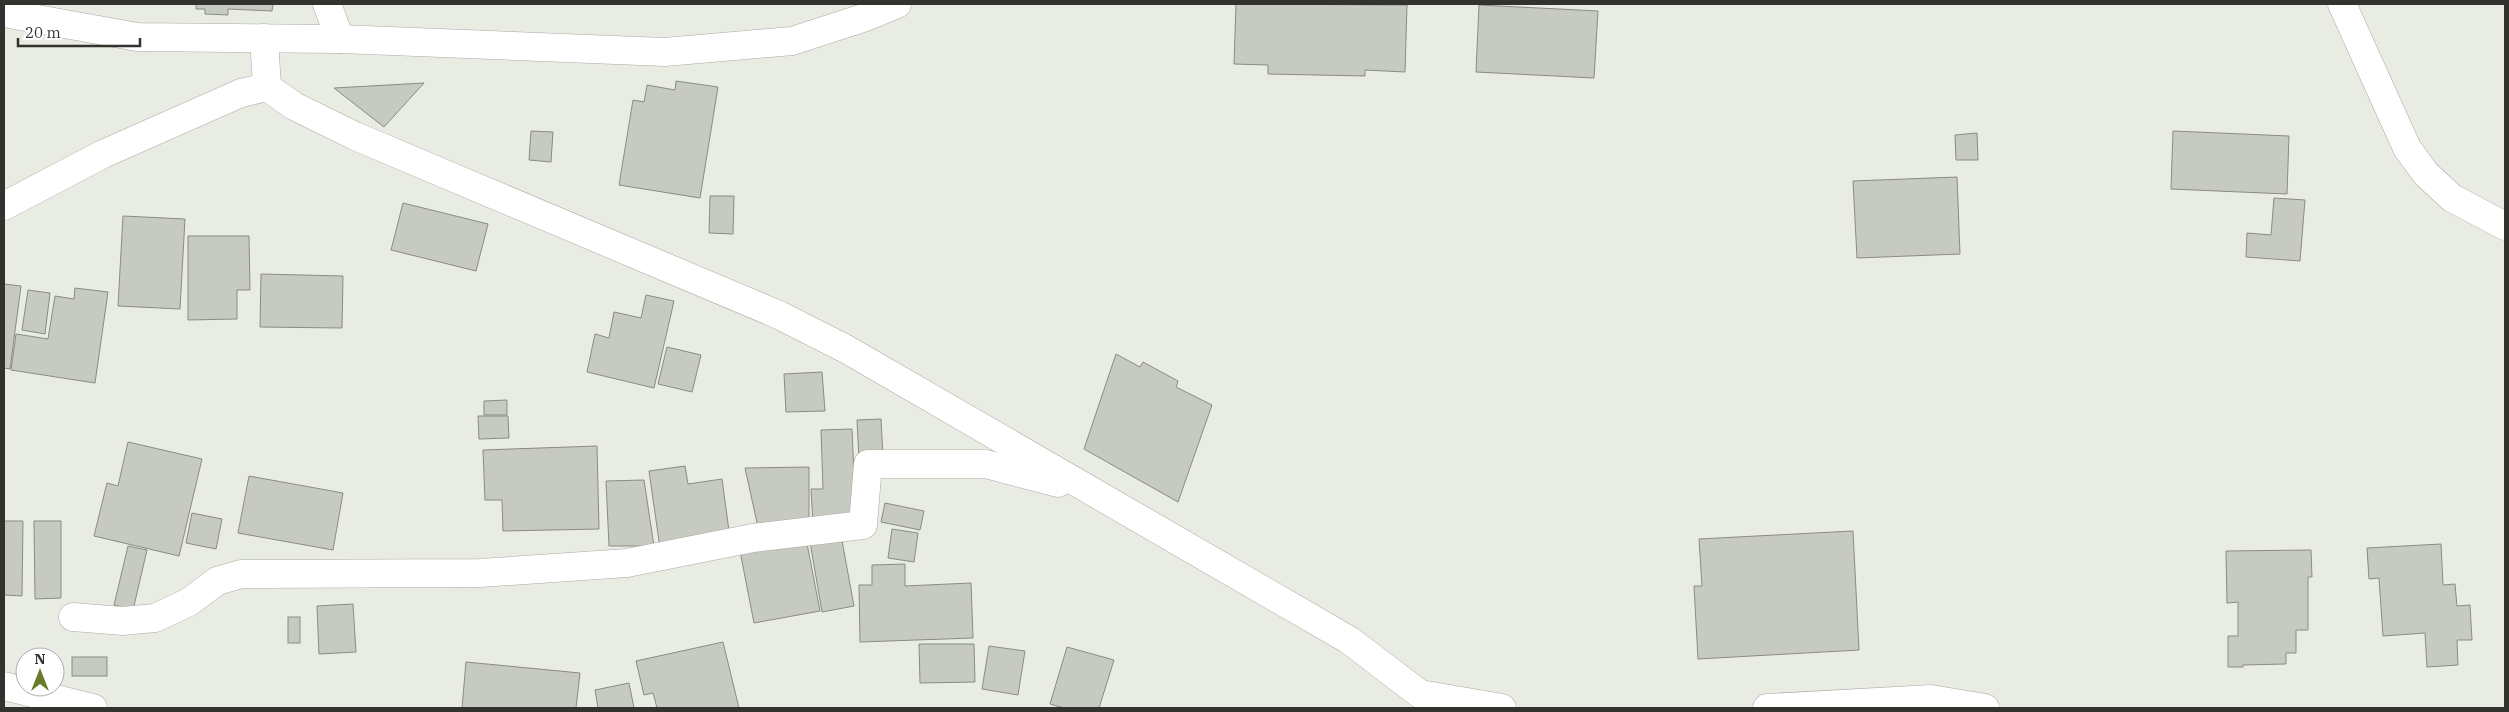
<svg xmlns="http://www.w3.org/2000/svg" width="2509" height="712" viewBox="0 0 2509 712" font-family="'IBM Plex Serif',serif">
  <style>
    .building { fill: #c7cac1; stroke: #898c83 }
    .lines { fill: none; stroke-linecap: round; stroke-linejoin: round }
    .minor-casing { stroke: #a8aba2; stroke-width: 29 }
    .minor { stroke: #fff; stroke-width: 28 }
  </style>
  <rect width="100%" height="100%" fill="#e9ece3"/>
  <g class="building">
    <polygon points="196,4 273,4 272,11 228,9 228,15 205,14 205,9 196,9"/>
    <polygon points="1236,4 1407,5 1405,72 1365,70 1365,76 1268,74 1268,65 1234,64"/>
    <polygon points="1479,5 1598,11 1594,78 1476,72"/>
    <polygon points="676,81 718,87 700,198 619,185 633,100 644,102 647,85 675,90"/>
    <polygon points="424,83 384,127 334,88"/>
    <polygon points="531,131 553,132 551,162 529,160"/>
    <polygon points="2173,131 2289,136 2287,194 2171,189"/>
    <polygon points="1977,133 1978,160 1956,160 1955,135"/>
    <polygon points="1957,177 1960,254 1857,258 1853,181"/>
    <polygon points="710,196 734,196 733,234 709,233"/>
    <polygon points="2274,198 2305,200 2300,261 2246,257 2247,233 2271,235"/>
    <polygon points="403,203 488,224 476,271 391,250"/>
    <polygon points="123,216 185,219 180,309 118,306"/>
    <polygon points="188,236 249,236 250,290 237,290 237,319 188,320"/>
    <polygon points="261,274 343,276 342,328 260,327"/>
    <polygon points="4,284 21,286 10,369 4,368"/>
    <polygon points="75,288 108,292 95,383 11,370 16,334 48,339 55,296 74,299"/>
    <polygon points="28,290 50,293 45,334 22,330"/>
    <polygon points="646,295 674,301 654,388 587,372 595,334 609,338 614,312 641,318"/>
    <polygon points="667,347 701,355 692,392 658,384"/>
    <polygon points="1116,354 1140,367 1143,362 1178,381 1176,387 1212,405 1178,502 1084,449"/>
    <polygon points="822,372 825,411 786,412 784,374"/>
    <polygon points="507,400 507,415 484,415 484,401"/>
    <polygon points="478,416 508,416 509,438 479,439"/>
    <polygon points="881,419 883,456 859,458 857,420"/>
    <polygon points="852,429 856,521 813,523 811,489 823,489 821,430"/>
    <polygon points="128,442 202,459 179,556 94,536 107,483 118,486"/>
    <polygon points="597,446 599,529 503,531 502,500 485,500 483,450"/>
    <polygon points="685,466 688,484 722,479 730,538 660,548 649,471"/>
    <polygon points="809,467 809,524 758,527 745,468"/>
    <polygon points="249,476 343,493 333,550 238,533"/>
    <polygon points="644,480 654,546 609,546 606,481"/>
    <polygon points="885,503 924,511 920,530 881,522"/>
    <polygon points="192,513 222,519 216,549 186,543"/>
    <polygon points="4,521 23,521 22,596 4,595"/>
    <polygon points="34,521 61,521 61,598 35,599"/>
    <polygon points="892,529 918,533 914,562 888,558"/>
    <polygon points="840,530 854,606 822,612 809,536"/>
    <polygon points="1853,531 1859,650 1698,659 1694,586 1702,586 1699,539"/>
    <polygon points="805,533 820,611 754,623 739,546"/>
    <polygon points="2441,544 2443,585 2455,584 2457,606 2470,605 2472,640 2457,640 2458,665 2427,667 2425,633 2383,636 2379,578 2369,579 2367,548"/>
    <polygon points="128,546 147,550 133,610 114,605"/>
    <polygon points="2311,550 2312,577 2308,577 2308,630 2296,630 2296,653 2286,653 2286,664 2243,665 2243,667 2228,667 2228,636 2238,636 2238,602 2227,603 2226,551"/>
    <polygon points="905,564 905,586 971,583 973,638 860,642 859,585 872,585 872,565"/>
    <polygon points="353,604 356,652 319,654 317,606"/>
    <rect x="288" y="617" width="12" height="26"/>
    <polygon points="723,642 739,708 657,708 653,693 644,695 636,661"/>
    <polygon points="919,644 974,644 975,682 920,683"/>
    <polygon points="989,646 1025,651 1018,695 982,689"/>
    <polygon points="1067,647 1114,660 1099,708 1064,708 1050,704"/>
    <rect x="72" y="657" width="35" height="19"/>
    <polygon points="466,662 580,673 576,708 462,708"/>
    <polygon points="629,683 634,708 598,708 595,690"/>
  </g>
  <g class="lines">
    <g class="minor-casing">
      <g id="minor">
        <polyline points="327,4 340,39"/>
        <polyline points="2342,4 2407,148 2426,174 2452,198 2505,226"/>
        <polyline points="4,13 137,37 340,39 665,52 792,41 863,18 897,4"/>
        <polyline points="267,87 294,106 355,136 779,315 846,349 1349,640 1420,694 1502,708"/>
        <polyline points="4,206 103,154 241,93 267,87 264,38"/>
        <polyline points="73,617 123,621 155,618 189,602 217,581 241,574 480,573 627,563 753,538 863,525 868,464 986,464 1058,483"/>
        <polyline points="4,686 93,708"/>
        <polyline points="1767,708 1931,699 1985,708"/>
      </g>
    </g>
    <use href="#minor" class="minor"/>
  </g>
  <rect width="2509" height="712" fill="none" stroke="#32332f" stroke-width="10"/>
  <g transform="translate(40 672)"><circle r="24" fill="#ffffff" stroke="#adadac"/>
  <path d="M0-4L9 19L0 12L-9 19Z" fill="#6a7b29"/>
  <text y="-8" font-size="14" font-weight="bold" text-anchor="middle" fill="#32332f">N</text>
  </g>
  <path d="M18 38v8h122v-8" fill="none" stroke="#32332f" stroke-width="2.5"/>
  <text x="25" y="38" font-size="15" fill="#32332f" stroke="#ffffff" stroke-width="4" paint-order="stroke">20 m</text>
</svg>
